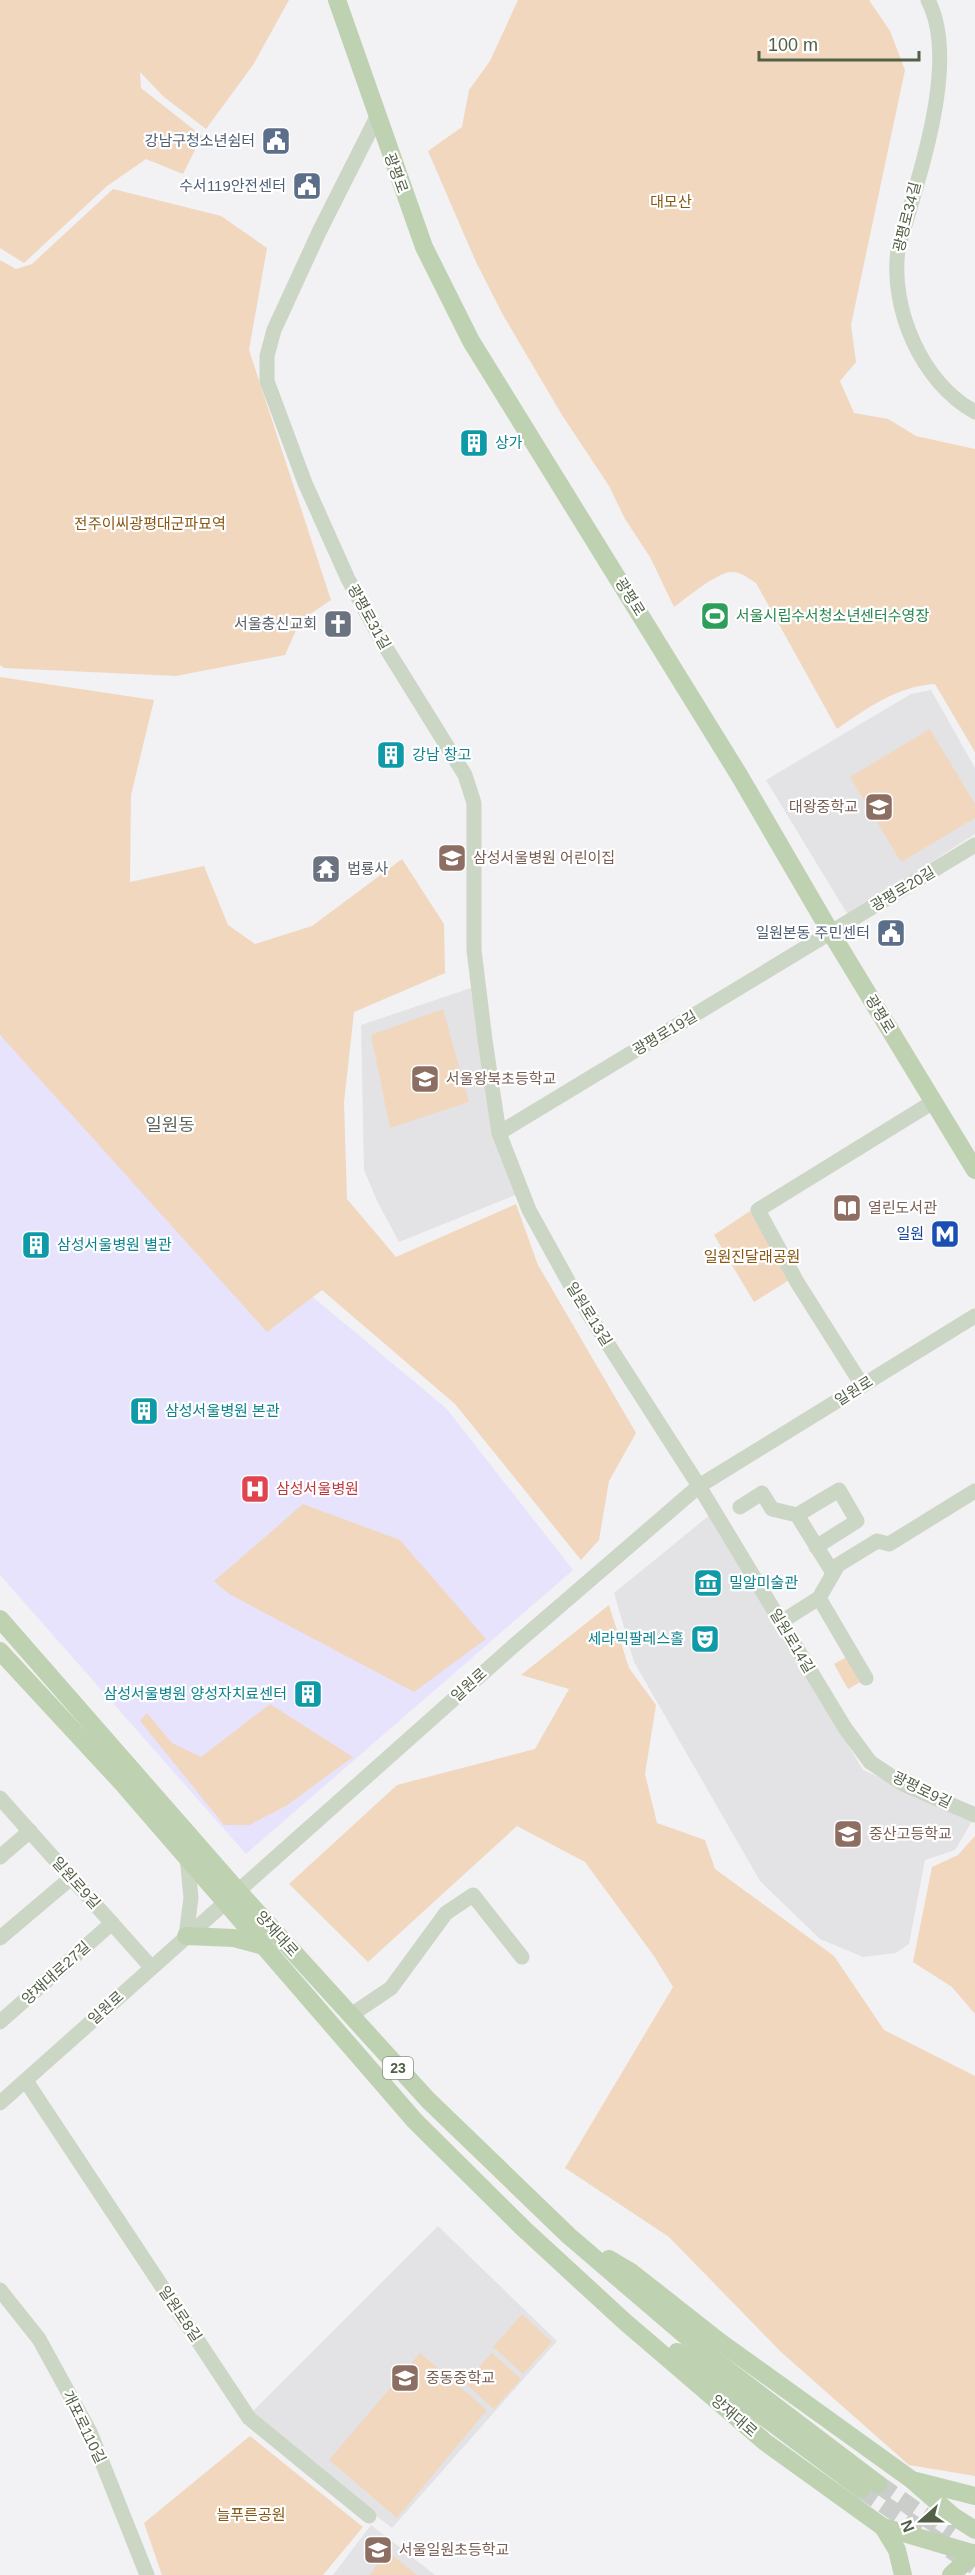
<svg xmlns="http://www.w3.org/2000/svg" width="975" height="2575" viewBox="0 0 975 2575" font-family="Arial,'Noto Sans KR',sans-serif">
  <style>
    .education { fill: #e3e3e5 }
    .medical { fill: #e7e3fd }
    .green { fill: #f2d7bf }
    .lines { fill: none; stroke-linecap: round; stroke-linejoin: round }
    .major-tunnel { stroke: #cacdc9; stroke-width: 18; stroke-dasharray: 18 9; stroke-linecap: butt }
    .minor { stroke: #ccd6c5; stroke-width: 15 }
    .major { stroke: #bed1b0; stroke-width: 18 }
    .labels { text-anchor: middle; stroke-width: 4.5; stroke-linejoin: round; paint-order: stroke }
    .shield { fill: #fff; stroke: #87907f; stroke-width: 1.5 }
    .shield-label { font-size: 14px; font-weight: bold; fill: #536048 }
    .service-label { font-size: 15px; fill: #4e5e75; stroke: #fff; text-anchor: end }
    .street-label { font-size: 15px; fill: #536048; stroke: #fff }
    .park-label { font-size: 15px; fill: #875713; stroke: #fff }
    .culture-label { font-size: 15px; fill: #0d838f; stroke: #fff; text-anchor: start }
    .leisure-label { font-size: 15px; fill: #27864d; stroke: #fff; text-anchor: start }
    .worship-label { font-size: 15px; fill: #5b616d; stroke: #fff; text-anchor: end }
    .education-label { font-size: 15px; fill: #785e54; stroke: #fff; text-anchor: start }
    .transit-label { font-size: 15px; fill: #164399; stroke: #fff; text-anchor: end }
    .health-label { font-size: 15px; fill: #be3a42; stroke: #fff; text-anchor: start }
    .quarter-label { font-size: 18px; fill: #61675d; stroke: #fff }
  </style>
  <rect width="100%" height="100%" fill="#f2f1f4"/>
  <g class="education">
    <polygon points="931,690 975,768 975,834 848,915 766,780 911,694"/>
    <polygon points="474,987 518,1194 399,1242 377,1201 364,1170 361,1025"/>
    <polygon points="711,1514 863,1770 974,1818 955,1850 925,1860 909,1944 896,1953 863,1957 820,1939 760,1881 634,1662 614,1593"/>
    <polygon points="438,2226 557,2341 392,2528 249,2415"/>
    <polygon points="371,2525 435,2575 333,2575"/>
  </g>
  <polygon class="medical" points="0,1036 446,1408 573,1570 246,1854 0,1575"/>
  <g class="green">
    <polygon points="0,0 289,0 253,65 206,129 164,97 140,72 141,88 202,136 183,174 146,159 107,186 24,263 0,248"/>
    <path d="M518,0H869L890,31L905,70L851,325L856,362L840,381L854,413L888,419L916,436L975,449V752L935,684C898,686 867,708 837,729L756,583C748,578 740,571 730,572C715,574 688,597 674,607L650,557L625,519L609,486L562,415L503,315L476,262L428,151L462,127L469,90L490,61Z"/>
    <polygon points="113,189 221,216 267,248 249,350 331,600 300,621 285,655 176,676 4,668 0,665 0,260 16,269 32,264"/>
    <polygon points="0,677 154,700 131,795 130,882 204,866 228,925 255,944 312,926 402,859 444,924 445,973 354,1012 344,1102 347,1199 396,1257 516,1204 538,1265 636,1433 609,1481 599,1540 581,1560 455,1404 322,1290 267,1332 0,1035"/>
    <polygon points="930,729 975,804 975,818 901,862 850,777"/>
    <polygon points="443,1009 469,1102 390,1128 371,1035"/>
    <polygon points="750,1211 791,1279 754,1302 714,1235"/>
    <polygon points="303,1504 400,1540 486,1639 414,1692 229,1594 214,1581"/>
    <polygon points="609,1605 629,1668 656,1705 645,1774 657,1823 705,1840 715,1869 834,1956 884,2030 975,2076 975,2476 909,2465 781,2352 669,2237 565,2168 673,1987 654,1956 585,1862 517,1826 368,1962 289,1884 397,1785 535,1749 569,1689 521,1675"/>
    <polygon points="847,1657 862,1681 848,1689 834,1664"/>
    <polygon points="270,1704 353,1757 286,1806 249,1825 224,1825 140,1721 147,1713 172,1743 201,1757"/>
    <polygon points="975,1836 975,2014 952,1987 913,1962 932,1867 958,1855"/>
    <polygon points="522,2314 552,2342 523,2374 493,2347"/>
    <polygon points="420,2353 487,2410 397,2518 329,2460"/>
    <polygon points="492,2353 521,2379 494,2409 465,2383"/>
    <polygon points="250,2436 363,2527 323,2575 162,2575 144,2523"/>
    <polygon points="386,2550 417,2575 370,2575"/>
  </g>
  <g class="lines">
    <g class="major-tunnel">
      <polyline points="878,2484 951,2535"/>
      <polyline points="861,2489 975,2566"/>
    </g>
    <g class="minor">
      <path d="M928,0C961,64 916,182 898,250C890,308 921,382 975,412"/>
      <polyline points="377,117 320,230 274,330 267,356 267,381 305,483 348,579 383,643 465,775 474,803 474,950 485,1040 499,1133 529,1210 572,1288 699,1486 845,1728 870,1762 903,1784 975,1815"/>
      <polyline points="499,1133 975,845"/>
      <polyline points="862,1385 797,1282 758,1210 933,1102"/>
      <polyline points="740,1507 762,1493 772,1509 797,1515"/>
      <polyline points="816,1547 857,1521 839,1490 797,1515 833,1573"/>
      <polyline points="819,1598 866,1678"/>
      <polyline points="781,1622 819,1598 838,1565 877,1541 889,1544 975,1491"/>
      <polyline points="0,1798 151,1967"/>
      <polyline points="0,1857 30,1831"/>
      <polyline points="186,1936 191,1898 187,1857"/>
      <polyline points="0,1938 71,1878"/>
      <polyline points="351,2015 391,1988 446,1913 473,1895 522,1957"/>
      <polyline points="0,2022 112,1923"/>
      <polyline points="26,2081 249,2418 369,2516"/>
      <polyline points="0,2103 510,1649 699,1486 975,1316"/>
      <polyline points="0,2290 39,2339 90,2432 147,2575"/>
    </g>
    <g class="major">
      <polyline points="337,0 424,247 471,341 739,775 831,933 975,1170"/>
      <polyline points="0,1619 237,1890 428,2100 569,2236 708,2355 878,2484"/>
      <polyline points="0,1651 124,1785 415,2121 524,2229 624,2321 765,2442 883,2527 975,2554"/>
      <polyline points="186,1936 234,1938 264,1946"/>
      <polyline points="609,2259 631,2272 720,2342 912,2480 953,2516 975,2530"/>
      <polyline points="677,2352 861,2489"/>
      <polyline points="916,2481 975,2496"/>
      <polyline points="883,2527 897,2550 903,2575"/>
      <polyline points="951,2575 975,2553"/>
    </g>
  </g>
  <defs>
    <g id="civic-square" transform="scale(1.5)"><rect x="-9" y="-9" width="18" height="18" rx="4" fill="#5c6f8a" stroke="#fff"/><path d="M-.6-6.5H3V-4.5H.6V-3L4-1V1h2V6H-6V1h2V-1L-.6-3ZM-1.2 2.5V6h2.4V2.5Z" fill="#fff"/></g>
    <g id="building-square" transform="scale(1.5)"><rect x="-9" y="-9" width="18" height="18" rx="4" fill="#0f9aa8" stroke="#fff"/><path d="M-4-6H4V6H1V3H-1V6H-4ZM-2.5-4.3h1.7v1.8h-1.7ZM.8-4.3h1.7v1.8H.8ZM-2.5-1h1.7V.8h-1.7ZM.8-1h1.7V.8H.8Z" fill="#fff"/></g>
    <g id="stadium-square" transform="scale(1.5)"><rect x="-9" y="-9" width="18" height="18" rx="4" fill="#2e9e5b" stroke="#fff"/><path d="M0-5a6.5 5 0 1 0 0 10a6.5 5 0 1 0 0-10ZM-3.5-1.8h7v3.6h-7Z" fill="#fff"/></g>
    <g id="church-square" transform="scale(1.5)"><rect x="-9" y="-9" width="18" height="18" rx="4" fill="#6b7280" stroke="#fff"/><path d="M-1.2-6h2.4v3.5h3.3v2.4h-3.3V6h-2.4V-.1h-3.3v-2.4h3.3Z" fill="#fff"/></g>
    <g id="school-square" transform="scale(1.5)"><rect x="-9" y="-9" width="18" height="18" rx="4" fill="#8d6e63" stroke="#fff"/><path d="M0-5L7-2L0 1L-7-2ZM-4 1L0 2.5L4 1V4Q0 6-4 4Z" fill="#fff"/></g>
    <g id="temple-square" transform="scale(1.5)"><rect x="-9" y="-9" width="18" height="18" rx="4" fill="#6b7280" stroke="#fff"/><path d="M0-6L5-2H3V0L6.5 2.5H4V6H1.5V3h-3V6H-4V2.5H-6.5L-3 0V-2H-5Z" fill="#fff"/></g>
    <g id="library-square" transform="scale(1.5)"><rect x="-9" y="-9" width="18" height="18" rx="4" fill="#8d6e63" stroke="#fff"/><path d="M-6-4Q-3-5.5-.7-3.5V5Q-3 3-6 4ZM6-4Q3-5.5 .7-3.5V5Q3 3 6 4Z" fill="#fff"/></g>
    <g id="metro-square" transform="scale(1.5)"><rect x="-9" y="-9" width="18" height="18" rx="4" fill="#1a4fb4" stroke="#fff"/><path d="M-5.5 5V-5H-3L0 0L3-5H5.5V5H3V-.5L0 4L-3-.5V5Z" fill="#fff"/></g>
    <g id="hospital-square" transform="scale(1.5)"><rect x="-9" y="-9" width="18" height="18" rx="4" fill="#e0444e" stroke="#fff"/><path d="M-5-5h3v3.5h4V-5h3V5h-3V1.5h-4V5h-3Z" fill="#fff"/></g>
    <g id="museum-square" transform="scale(1.5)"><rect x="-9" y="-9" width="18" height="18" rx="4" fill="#0f9aa8" stroke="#fff"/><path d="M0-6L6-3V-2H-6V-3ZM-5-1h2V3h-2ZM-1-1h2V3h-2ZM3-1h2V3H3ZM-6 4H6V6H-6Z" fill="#fff"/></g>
    <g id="theatre-square" transform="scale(1.5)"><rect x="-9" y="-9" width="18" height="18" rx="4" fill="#0f9aa8" stroke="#fff"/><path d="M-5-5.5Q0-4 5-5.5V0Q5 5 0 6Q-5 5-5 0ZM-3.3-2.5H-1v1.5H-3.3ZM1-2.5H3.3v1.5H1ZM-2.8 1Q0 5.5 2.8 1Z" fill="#fff"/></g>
  </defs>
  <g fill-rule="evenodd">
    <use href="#civic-square" x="276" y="141"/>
    <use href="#civic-square" x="307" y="186"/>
    <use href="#building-square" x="474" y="443"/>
    <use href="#stadium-square" x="715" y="616"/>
    <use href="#church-square" x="338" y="624"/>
    <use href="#building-square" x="391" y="755"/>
    <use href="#school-square" x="879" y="807"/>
    <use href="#school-square" x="452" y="858"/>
    <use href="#temple-square" x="326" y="869"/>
    <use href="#civic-square" x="891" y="933"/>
    <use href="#school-square" x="425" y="1079"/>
    <use href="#library-square" x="847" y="1208"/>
    <use href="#metro-square" x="945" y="1234"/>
    <use href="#building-square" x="36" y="1245"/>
    <use href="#building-square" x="144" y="1411"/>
    <use href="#hospital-square" x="255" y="1489"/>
    <use href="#museum-square" x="708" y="1583"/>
    <use href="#theatre-square" x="705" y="1639"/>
    <use href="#building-square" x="308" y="1694"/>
    <use href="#school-square" x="848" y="1834"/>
    <use href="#school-square" x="405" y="2378"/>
    <use href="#school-square" x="378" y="2550"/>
  </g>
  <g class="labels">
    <rect class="shield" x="383" y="2057" width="30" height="22" rx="4.5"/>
    <g class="shield-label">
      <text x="398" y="2073">23</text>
    </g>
    <g class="service-label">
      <text x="255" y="146">강남구청소년쉼터</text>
      <text x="286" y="191">수서119안전센터</text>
      <text x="870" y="938">일원본동 주민센터</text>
    </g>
    <g class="street-label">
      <text transform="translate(396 173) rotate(70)" y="5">광평로</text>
      <text transform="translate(907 217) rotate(-76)" y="5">광평로34길</text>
      <text transform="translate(630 597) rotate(58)" y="5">광평로</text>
      <text transform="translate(369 617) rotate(61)" y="5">광평로31길</text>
      <text transform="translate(903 889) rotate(-31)" y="5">광평로20길</text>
      <text transform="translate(880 1014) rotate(59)" y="5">광평로</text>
      <text transform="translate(665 1033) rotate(-31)" y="5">광평로19길</text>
      <text transform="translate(589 1314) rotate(58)" y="5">일원로13길</text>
      <text transform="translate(854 1391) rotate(-32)" y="5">일원로</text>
      <text transform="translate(792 1641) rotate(59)" y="5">일원로14길</text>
      <text transform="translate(469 1685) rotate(-42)" y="5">일원로</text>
      <text transform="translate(922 1790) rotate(26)" y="5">광평로9길</text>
      <text transform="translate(76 1883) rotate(48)" y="5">일원로9길</text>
      <text transform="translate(277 1934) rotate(48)" y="5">양재대로</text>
      <text transform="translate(56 1973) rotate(-42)" y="5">양재대로27길</text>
      <text transform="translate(106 2008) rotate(-42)" y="5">일원로</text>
      <text transform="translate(180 2314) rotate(56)" y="5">일원로8길</text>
      <text transform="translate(734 2416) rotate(41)" y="5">양재대로</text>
      <text transform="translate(84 2427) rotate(64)" y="5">개포로110길</text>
    </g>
    <g class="park-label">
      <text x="671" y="207">대모산</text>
      <text x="150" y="529">전주이씨광평대군파묘역</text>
      <text x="752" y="1262">일원진달래공원</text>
      <text x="251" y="2520">늘푸른공원</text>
    </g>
    <g class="culture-label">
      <text x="495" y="448">상가</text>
      <text x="412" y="760">강남 창고</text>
      <text x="57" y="1250">삼성서울병원 별관</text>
      <text x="165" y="1416">삼성서울병원 본관</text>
      <text x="729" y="1588">밀알미술관</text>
      <text x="684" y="1644" text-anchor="end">세라믹팔레스홀</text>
      <text x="287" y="1699" text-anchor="end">삼성서울병원 양성자치료센터</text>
    </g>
    <g class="leisure-label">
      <text x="736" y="621">서울시립수서청소년센터수영장</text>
    </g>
    <g class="worship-label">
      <text x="317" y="629">서울충신교회</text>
      <text x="347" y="874" text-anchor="start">법룡사</text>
    </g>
    <g class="education-label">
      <text x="858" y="812" text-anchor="end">대왕중학교</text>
      <text x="473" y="863">삼성서울병원 어린이집</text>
      <text x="446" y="1084">서울왕북초등학교</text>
      <text x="868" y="1213">열린도서관</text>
      <text x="869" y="1839">중산고등학교</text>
      <text x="426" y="2383">중동중학교</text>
      <text x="399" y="2555">서울일원초등학교</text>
    </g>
    <g class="transit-label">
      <text x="924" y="1239">일원</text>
    </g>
    <g class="health-label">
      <text x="276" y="1494">삼성서울병원</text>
    </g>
    <g class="quarter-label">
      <text x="170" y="1131">일원동</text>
    </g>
  </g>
  <g transform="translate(921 2521) rotate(249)" stroke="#ffffff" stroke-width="4.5" paint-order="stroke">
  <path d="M0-4.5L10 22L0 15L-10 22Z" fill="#536048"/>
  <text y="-9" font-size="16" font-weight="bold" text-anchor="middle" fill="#536048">N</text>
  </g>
  <path d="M759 51v9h160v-9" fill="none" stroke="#536048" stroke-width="3"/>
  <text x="768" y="51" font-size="18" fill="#536048" stroke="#ffffff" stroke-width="4.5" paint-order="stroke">100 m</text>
</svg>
